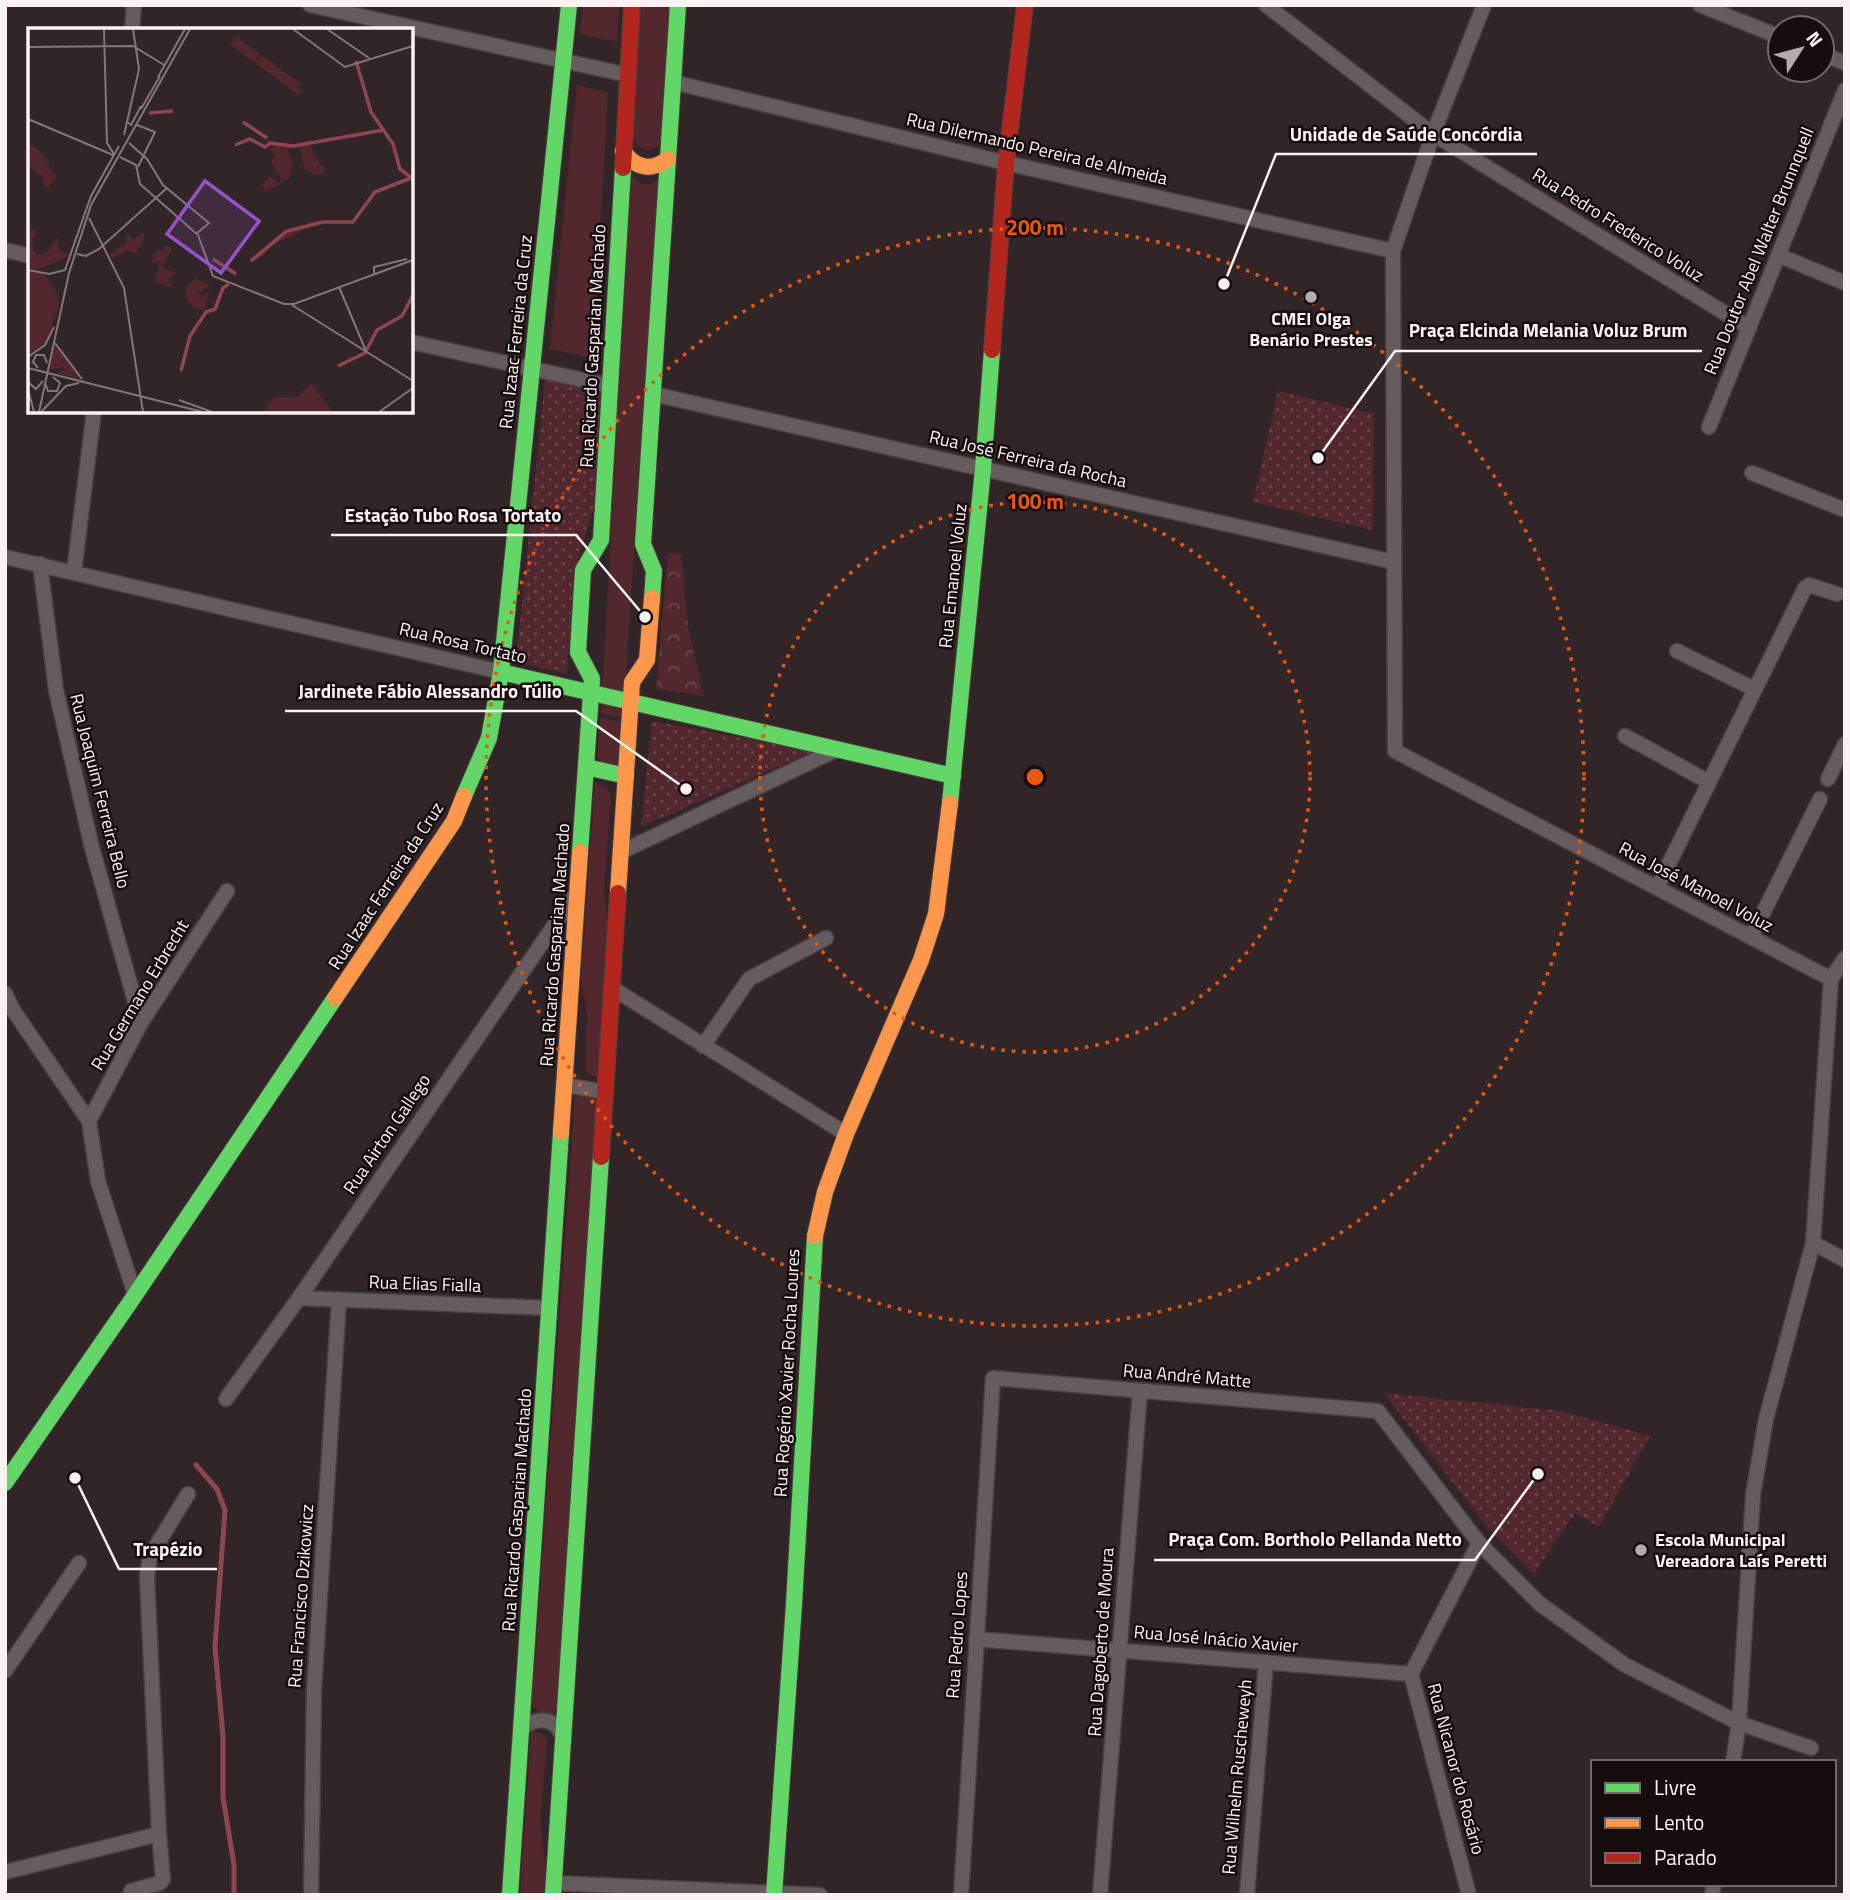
<svg xmlns="http://www.w3.org/2000/svg" width="1850" height="1900" viewBox="0 0 1850 1900" font-family="'Titillium Web',sans-serif">
  <style>
    .grass { fill: #53272e }
    .forest { fill: url(#forest-crowns) }
    .park { fill: url(#park-dots) }
    .lines { fill: none; stroke-linecap: round; stroke-linejoin: round }
    .stream { stroke: #8e4652; stroke-width: 5 }
    .street-casing { stroke: #4a4042; stroke-width: 17 }
    .fast-casing { stroke: #4a4042; stroke-width: 18 }
    .slow-casing { stroke: #4a4042; stroke-width: 18 }
    .jam-casing { stroke: #4a4042; stroke-width: 18 }
    .street { stroke: #665c5d; stroke-width: 14 }
    .fast { stroke: #63d668; stroke-width: 16 }
    .slow { stroke: #ff974d; stroke-width: 16 }
    .jam { stroke: #b3261e; stroke-width: 16 }
    .ring { fill: none; stroke: #e8590c; stroke-width: 3.5; stroke-dasharray: 3.5 7 }
    .poi-dot { fill: #b6aaab; stroke: #170d0f; stroke-width: 2.5 }
    .labels { text-anchor: middle; stroke-width: 5; stroke-linejoin: round; paint-order: stroke }
    .street-label { font-size: 18px; fill: #fdf1f2; stroke: #170d0f }
    .poi-label { font-size: 18px; font-weight: bold; fill: #fdf1f2; stroke: #170d0f }
    .inset-river { fill: none; stroke: #8e4652; stroke-width: 3.5 }
    .inset-road { fill: none; stroke: #837778; stroke-width: 2 }
    .view { fill: #9553c9; fill-opacity: 0.15; stroke: #9553c9; stroke-width: 3.5 }
    .inset-edge { fill: none; stroke: #fdf1f2; stroke-width: 3.5 }
    .centre { fill: #e8590c; stroke: #170d0f; stroke-width: 3.5 }
    .ring-label { font-size: 21px; text-anchor: middle; font-weight: bold; fill: #e8590c; stroke: #170d0f; stroke-width: 5; stroke-linejoin: round; paint-order: stroke }
    .leader { fill: none; stroke: #fdf1f2; stroke-width: 2.5 }
    .callout-dot { fill: #fdf1f2; stroke: #170d0f; stroke-width: 2.5 }
    .callout-label { font-size: 19px; text-anchor: middle; font-weight: bold; fill: #fdf1f2; stroke: #170d0f; stroke-width: 5; stroke-linejoin: round; paint-order: stroke }
  </style>
  <defs>
    <pattern id="forest-crowns" width="20" height="18" patternUnits="userSpaceOnUse" patternTransform="scale(1.75)"><rect width="20" height="18" fill="#53272e"/><path d="M2 6a3 3 0 1 1 6 0M12 15a3 3 0 1 1 6 0" fill="none" stroke="#6d474d"/></pattern>
    <pattern id="park-dots" width="8" height="8" patternUnits="userSpaceOnUse" patternTransform="scale(1.75)"><rect width="8" height="8" fill="#53272e"/><path d="M2 2h.1M6 6h.1" fill="none" stroke="#6d474d" stroke-width="1.8" stroke-linecap="round"/></pattern>
  </defs>
  <rect width="100%" height="100%" fill="#322527"/>
  <g class="grass">
    <polygon points="583,5 619,5 617,42 580,34"/>
    <polygon points="641,5 671,5 662,144 649,150 639,147 633,139"/>
    <polygon points="577,85 608,92 593,358 550,349"/>
    <polygon points="631,173 641,184 651,184 659,178 623,717 601,714"/>
    <polygon points="600,718 622,721 620,765 600,762 597,757"/>
    <polygon points="595,782 604,785 611,794 604,892 609,934 597,1077 588,1074 585,1069 587,1016 581,976"/>
    <path d="M579,1093L596,1098L557,1710C548,1719 537,1713 532,1704L575,1096Z"/>
    <polygon points="534,1731 544,1735 547,1742 540,1823 546,1868 544,1895 520,1895 531,1734"/>
  </g>
  <polygon class="forest" points="668,553 681,554 688,626 704,696 656,689"/>
  <g class="park">
    <polygon points="545,379 602,391 595,504 574,571 567,674 516,662"/>
    <polygon points="1278,391 1374,414 1373,530 1253,502"/>
    <polygon points="652,721 814,751 641,827"/>
    <polygon points="1384,1393 1561,1411 1650,1436 1599,1527 1575,1513 1534,1574 1487,1527"/>
  </g>
  <g class="lines">
    <polyline class="stream" points="196,1465 217,1489 225,1510 215,1647 223,1736 223,1797 234,1865 234,1895"/>
    <g class="street-casing">
      <g id="street">
        <polyline points="310,5 628,75"/>
        <polyline points="1266,5 1433,134 1749,328"/>
        <polyline points="1484,5 1433,134 1393,251 1395,751 1831,979"/>
        <polyline points="1700,5 1780,37"/>
        <polyline points="132,30 134,5"/>
        <polyline points="1822,54 1845,63"/>
        <polyline points="673,82 1006,163 1393,251"/>
        <polyline points="5,250 30,256"/>
        <polyline points="1778,255 1845,283"/>
        <polyline points="411,342 610,386"/>
        <polyline points="653,394 1394,562"/>
        <polyline points="1709,427 1845,90"/>
        <polyline points="1752,473 1845,510"/>
        <polyline points="5,557 501,672"/>
        <polyline points="40,564 56,690 91,844 141,1023"/>
        <polyline points="74,572 94,411"/>
        <polyline points="1677,651 1754,689"/>
        <polyline points="1625,736 1709,782"/>
        <polyline points="1828,779 1845,744"/>
        <polyline points="621,852 838,749"/>
        <polyline points="1657,888 1805,588 1809,585 1837,594"/>
        <polyline points="1751,937 1820,799"/>
        <polyline points="612,988 846,1134"/>
        <polyline points="5,993 13,1010 89,1121 98,1181 135,1295"/>
        <polyline points="703,1046 749,979 826,938"/>
        <polyline points="565,1085 605,1092"/>
        <polyline points="89,1121 141,1023 227,891"/>
        <polyline points="1813,1243 1845,1260"/>
        <polyline points="299,1298 550,1308"/>
        <polyline points="226,1399 299,1298 577,892"/>
        <polyline points="976,1639 1411,1674"/>
        <polyline points="5,1671 79,1563"/>
        <path d="M522,1729C536,1715 559,1718 563,1739"/>
        <polyline points="1733,1762 1739,1723 1753,1495 1766,1419 1813,1243 1831,979 1845,958"/>
        <polyline points="5,1872 159,1834"/>
        <polyline points="554,1883 820,1895"/>
        <polyline points="131,1891 160,1883 163,1879 159,1834 147,1577 150,1556 188,1494"/>
        <polyline points="311,1895 314,1690 339,1300"/>
        <polyline points="961,1895 993,1378 1378,1411 1479,1543 1540,1604 1625,1665 1739,1723 1811,1748"/>
        <polyline points="1100,1895 1140,1391"/>
        <polyline points="1247,1895 1266,1662"/>
        <polyline points="1469,1895 1411,1674 1479,1543"/>
        <polyline points="1712,1895 1714,1884"/>
      </g>
    </g>
    <g class="fast-casing">
      <g id="fast">
        <polyline points="652,598 654,571 643,544 678,5"/>
        <polyline points="501,672 953,776"/>
        <polyline points="586,767 626,776"/>
        <polyline points="464,796 489,738 501,672 569,5"/>
        <polyline points="950,803 983,469 992,350"/>
        <polyline points="580,852 592,679 578,652 583,570 601,540 623,168"/>
        <polyline points="5,1483 131,1301 335,998"/>
        <polyline points="510,1895 561,1132"/>
        <polyline points="553,1895 601,1157"/>
        <polyline points="774,1895 794,1604 815,1236"/>
      </g>
    </g>
    <g class="slow-casing">
      <g id="slow">
        <path d="M623,151C635,168 651,172 668,159"/>
        <polyline points="618,893 632,682 647,660 652,598"/>
        <polyline points="335,998 454,821 464,796"/>
        <polyline points="561,1132 580,852"/>
        <polyline points="815,1236 825,1192 846,1134 921,960 936,914 950,803"/>
      </g>
    </g>
    <g class="jam-casing">
      <g id="jam">
        <polyline points="623,168 632,5"/>
        <polyline points="992,350 1006,163 1025,5"/>
        <polyline points="601,1157 618,893"/>
      </g>
    </g>
    <use href="#street" class="street"/>
    <use href="#fast" class="fast"/>
    <use href="#slow" class="slow"/>
    <use href="#jam" class="jam"/>
  </g>
  <g class="ring">
    <circle cx="1035" cy="777" r="275"/>
    <circle cx="1035" cy="777" r="549"/>
  </g>
  <g class="poi-dot">
    <circle cx="1311" cy="297" r="7"/>
    <circle cx="1641" cy="1550" r="7"/>
  </g>
  <g class="labels">
    <g class="street-label">
      <text transform="translate(1037 149) rotate(13)" y="6">Rua Dilermando Pereira de Almeida</text>
      <text transform="translate(1618 225) rotate(32)" y="6">Rua Pedro Frederico Voluz</text>
      <text transform="translate(1759 251) rotate(-68)" y="6">Rua Doutor Abel Walter Brunnquell</text>
      <text transform="translate(516 332) rotate(-84)" y="6">Rua Izaac Ferreira da Cruz</text>
      <text transform="translate(593 346) rotate(-87)" y="6">Rua Ricardo Gasparian Machado</text>
      <text transform="translate(1028 459) rotate(13)" y="6">Rua José Ferreira da Rocha</text>
      <text transform="translate(953 576) rotate(-84)" y="6">Rua Emanoel Voluz</text>
      <text transform="translate(463 643) rotate(13)" y="6">Rua Rosa Tortato</text>
      <text transform="translate(100 791) rotate(76)" y="6">Rua Joaquim Ferreira Bello</text>
      <text transform="translate(386 886) rotate(-57)" y="6">Rua Izaac Ferreira da Cruz</text>
      <text transform="translate(1696 887) rotate(28)" y="6">Rua José Manoel Voluz</text>
      <text transform="translate(555 945) rotate(-86)" y="6">Rua Ricardo Gasparian Machado</text>
      <text transform="translate(140 995) rotate(-59)" y="6">Rua Germano Erbrecht</text>
      <text transform="translate(387 1134) rotate(-56)" y="6">Rua Airton Gallego</text>
      <text transform="translate(425 1284) rotate(2)" y="6">Rua Elias Fialla</text>
      <text transform="translate(787 1373) rotate(-87)" y="6">Rua Rogério Xavier Rocha Loures</text>
      <text transform="translate(1187 1376) rotate(5)" y="6">Rua André Matte</text>
      <text transform="translate(517 1510) rotate(-86)" y="6">Rua Ricardo Gasparian Machado</text>
      <text transform="translate(301 1596) rotate(-86)" y="6">Rua Francisco Dzikowicz</text>
      <text transform="translate(957 1635) rotate(-86)" y="6">Rua Pedro Lopes</text>
      <text transform="translate(1216 1639) rotate(5)" y="6">Rua José Inácio Xavier</text>
      <text transform="translate(1101 1642) rotate(-86)" y="6">Rua Dagoberto de Moura</text>
      <text transform="translate(1456 1769) rotate(75)" y="6">Rua Nicanor do Rosário</text>
      <text transform="translate(1237 1777) rotate(-85)" y="6">Rua Wilhelm Ruscheweyh</text>
    </g>
    <g class="poi-label">
      <text x="1311" y="325">CMEI Olga<tspan x="1311" dy="21">Benário Prestes</tspan></text>
      <text x="1655" y="1546" text-anchor="start">Escola Municipal<tspan x="1655" dy="21">Vereadora Laís Peretti</tspan></text>
    </g>
  </g>
  <g transform="translate(28 28)">
    <rect width="385" height="385" fill="#322527"/>
    <path d="M208,8L232,26L226,34L202,17ZM234,27L273,56L268,59L274,63L271,67L227,35ZM27,314L53,351L29,345L34,343L36,339L21,342ZM283,355L305,384H236L245,370L269,369Z" fill="#53272e"/>
    <path d="M0,115L12,123L29,150L20,160L14,156L16,150L0,137ZM247,116H280L297,143L288,148L276,141L272,119L259,121L265,139L260,151L238,164L234,157L241,148L250,155L253,151L243,133L247,130L242,121ZM0,200L9,204L4,211L7,226L16,227L30,209L31,221L42,227L10,242L0,240ZM117,202L114,217L106,226L100,222L85,230L82,226L97,215L99,206L105,212ZM137,216L144,221L134,240L146,244L140,251L144,260L127,254L132,233L123,236L128,223L136,222ZM0,243L17,247L27,261L31,277L19,313L0,328ZM168,250L182,258L170,265L175,269L181,263L177,281H167L159,272L158,258Z" fill="#53272e"/>
    <path d="M285,191L288,196L248,215L243,213L236,228L220,232L256,202L279,197Z" fill="#53272e"/>
    <path class="inset-river" d="M328,33L343,84L365,116L372,141L385,151M121,85L145,83M215,94L239,110M207,117L222,111L237,119L242,115L265,118L356,102M185,231L208,246M223,233L259,203L295,194H325L347,164L383,150M310,338L337,325L349,302L374,288L385,267M153,343L162,308L178,284L187,281L195,260L201,256"/>
    <path class="inset-road" d="M76,1L79,115L86,126M265,1L317,39L385,18M299,1L341,30M0,19L105,18L136,37M130,49L157,1M113,81L132,48M0,91L85,127M99,94L103,97L113,78M109,97L127,104L110,139M96,107L111,41L105,1M101,115L119,131L135,157L181,195L168,206M92,129L108,137L112,156L170,207L185,248L256,276H266L385,232M61,190L96,260L115,384M49,226L58,228L71,221L139,160M0,242L21,246L37,242L63,168L91,118M346,246V239L379,231M311,259L338,323M264,277L385,353M27,315L54,351M0,329L17,317L26,299M0,340L175,384M10,340L5,334L8,327H16L19,335M0,354L8,361L15,353M17,355L20,363H29L32,355L25,349M0,361L6,384M151,372L184,384M11,384L41,245L63,177L162,1M13,384L38,358L51,355M351,384L385,360"/>
    <path class="view" d="M177,153L231,193L193,245L139,206Z"/>
    <rect width="385" height="385" class="inset-edge"/>
  </g>
  <circle cx="1035" cy="777" r="10" class="centre"/>
  <g class="ring-label">
    <text x="1035" y="235">200 m</text>
    <text x="1035" y="509">100 m</text>
  </g>
  <path class="leader" d="M1224 284L1276 154H1537M1318 458L1395 351H1702M645 617L576 535H331M686 789L576 711H285M1538 1474L1475 1560H1154M75 1478L119 1569H217"/>
  <g class="callout-dot">
    <circle cx="1224" cy="284" r="7"/>
    <circle cx="1318" cy="458" r="7"/>
    <circle cx="645" cy="617" r="7"/>
    <circle cx="686" cy="789" r="7"/>
    <circle cx="1538" cy="1474" r="7"/>
    <circle cx="75" cy="1478" r="7"/>
  </g>
  <g class="callout-label">
    <text x="1406" y="141">Unidade de Saúde Concórdia</text>
    <text x="1548" y="337">Praça Elcinda Melania Voluz Brum</text>
    <text x="453" y="522">Estação Tubo Rosa Tortato</text>
    <text x="430" y="698">Jardinete Fábio Alessandro Túlio</text>
    <text x="1315" y="1546">Praça Com. Bortholo Pellanda Netto</text>
    <text x="168" y="1556">Trapézio</text>
  </g>
  <rect width="1850" height="1900" fill="none" stroke="#fdf1f2" stroke-width="14"/>
  <rect x="1591" y="1760" width="245" height="126" fill="#170d0f" stroke="#73686a" stroke-width="2"/>
  <rect x="1605" y="1783" width="35" height="10" fill="#63d668" stroke="#73686a" stroke-width="2"/>
  <text x="1654" y="1795" font-size="21" fill="#fdf1f2">Livre</text>
  <rect x="1605" y="1818" width="35" height="10" fill="#ff974d" stroke="#73686a" stroke-width="2"/>
  <text x="1654" y="1830" font-size="21" fill="#fdf1f2">Lento</text>
  <rect x="1605" y="1853" width="35" height="10" fill="#b3261e" stroke="#73686a" stroke-width="2"/>
  <text x="1654" y="1865" font-size="21" fill="#fdf1f2">Parado</text>
  <g transform="translate(1801 49) rotate(54)"><circle r="33" fill="#170d0f" stroke="#73686a" stroke-width="2"/>
  <path d="M0-5L12 26L0 18L-12 26Z" fill="#b6aaab"/>
  <text y="-10" font-size="19" font-weight="bold" text-anchor="middle" fill="#fdf1f2">N</text>
  </g>
</svg>
